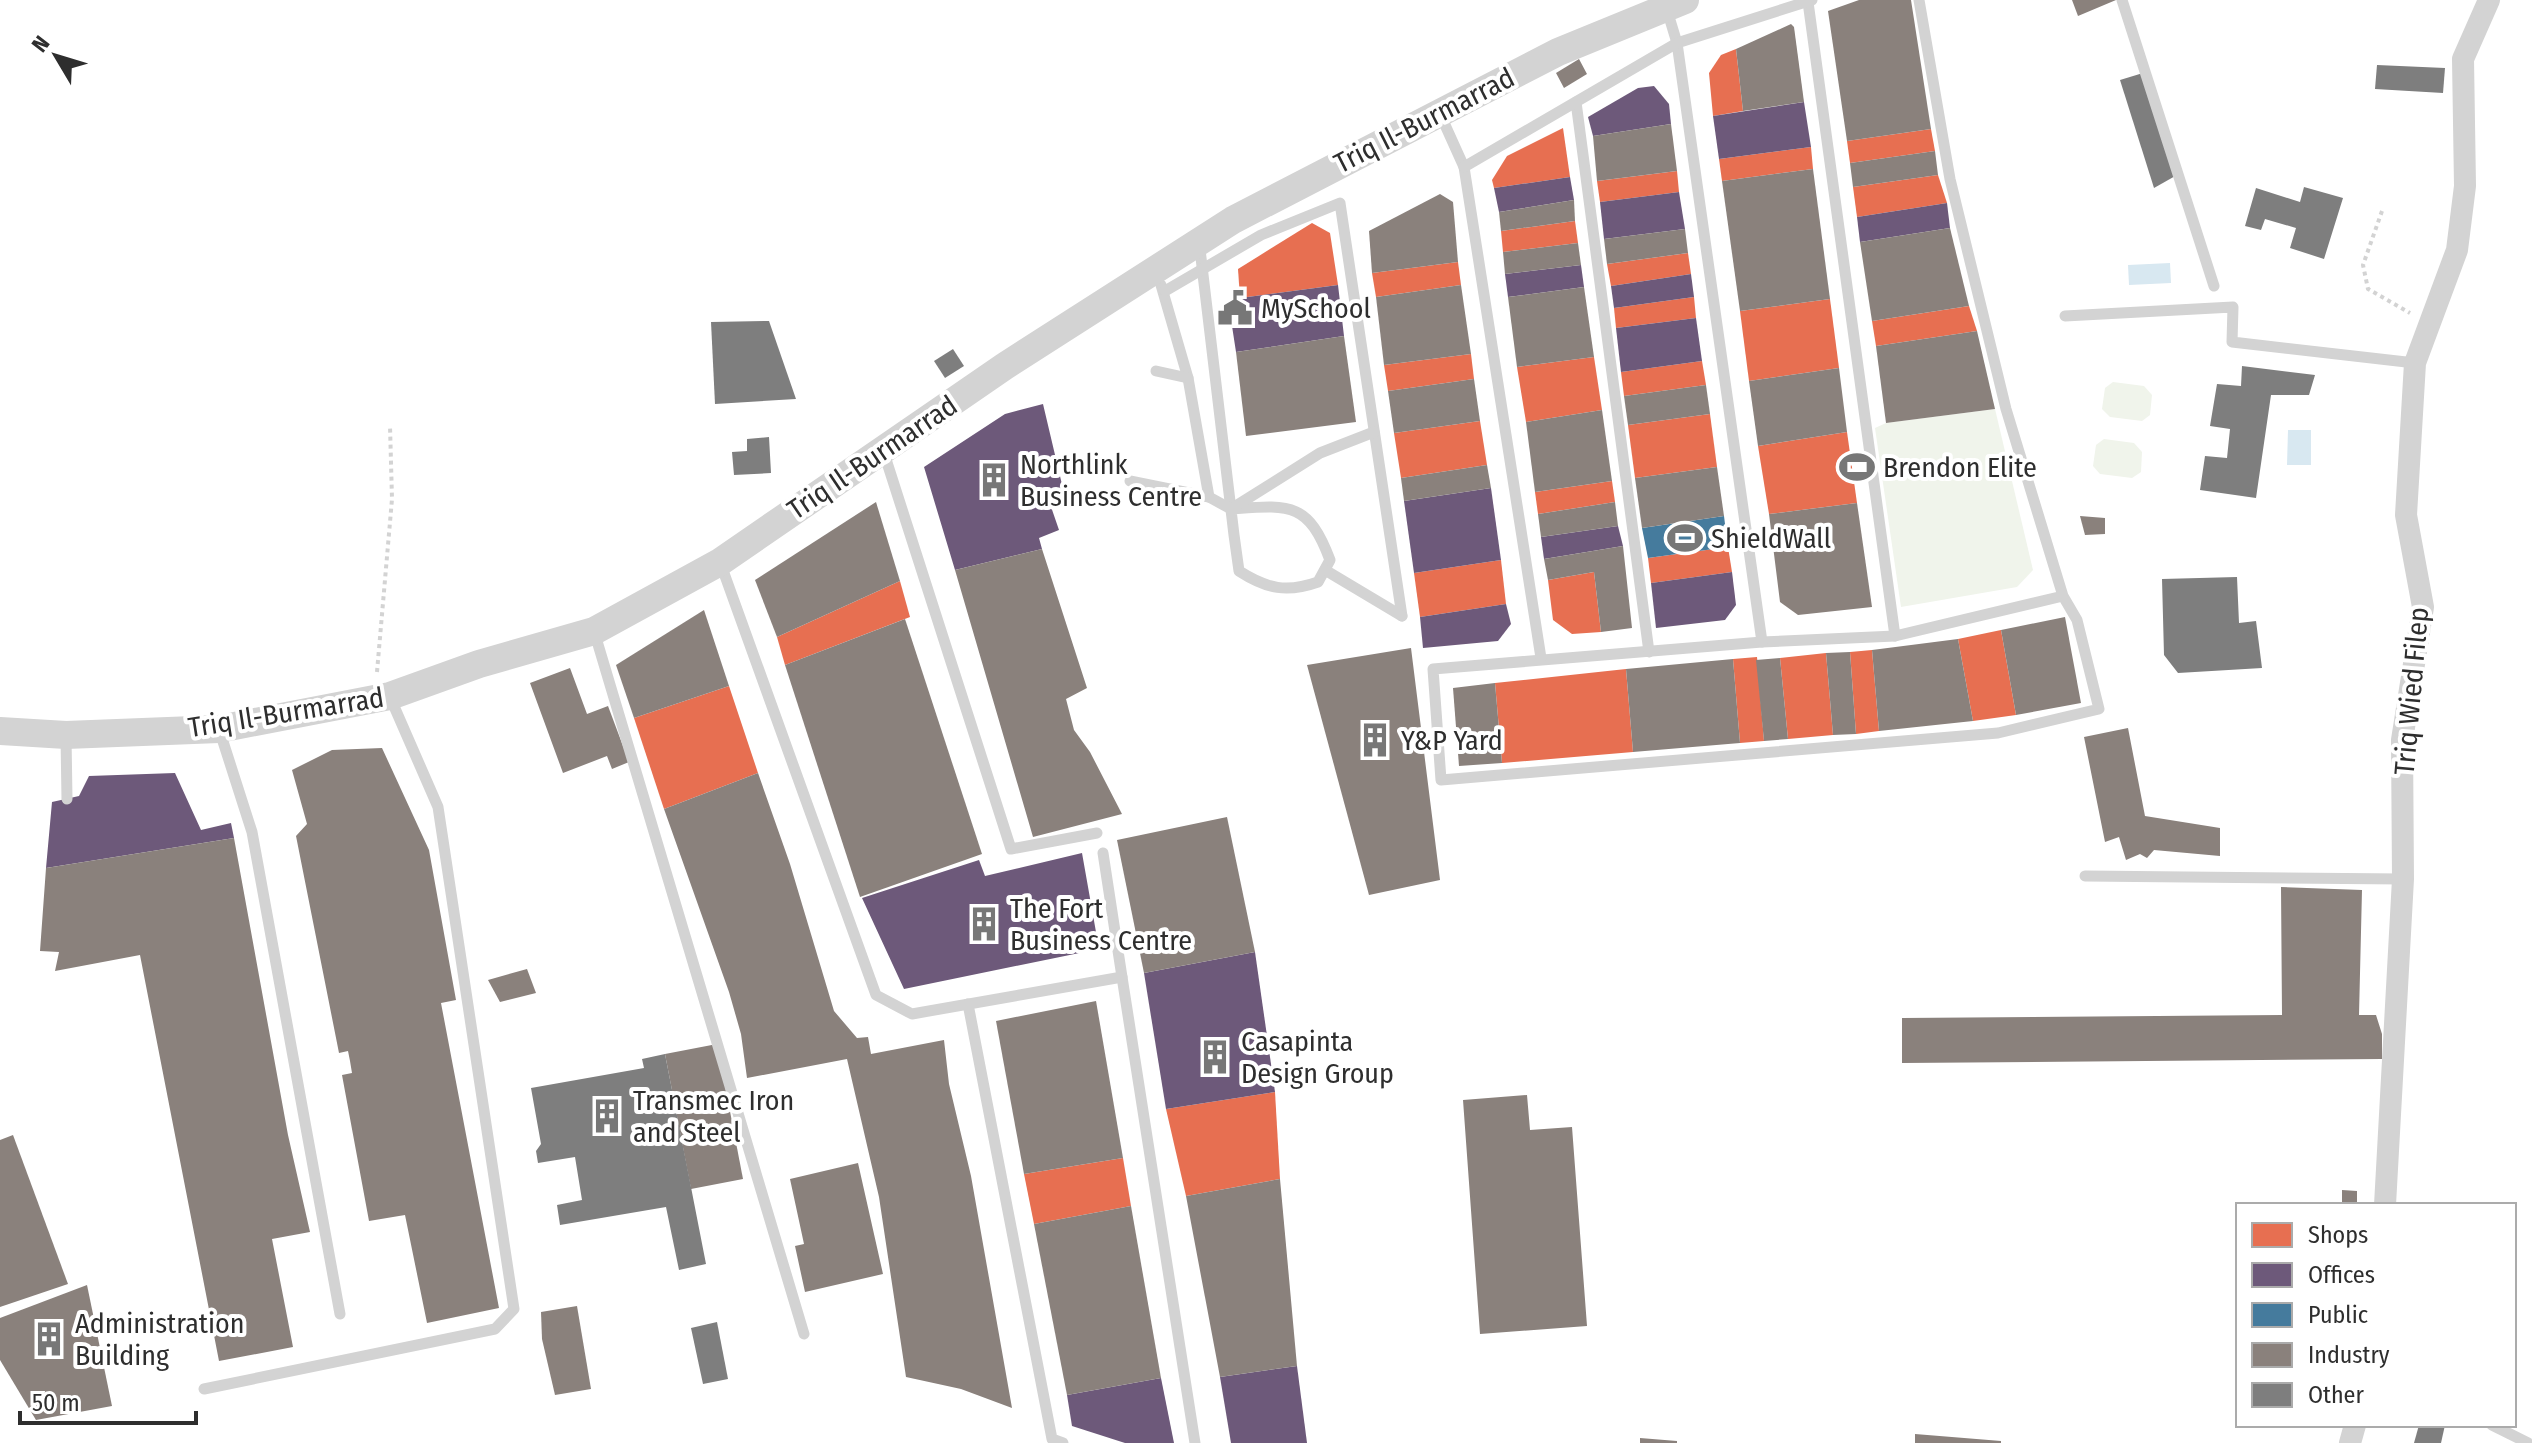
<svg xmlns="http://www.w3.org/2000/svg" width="2532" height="1443" viewBox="0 0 2532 1443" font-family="'Fira Sans Condensed',sans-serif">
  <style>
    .green { fill: #f0f4eb }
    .water { fill: #d8e8f1 }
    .shops { fill: #e76f51 }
    .offices { fill: #6d597a }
    .public { fill: #457b9d }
    .industry { fill: #8a817c }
    .building { fill: #7e7e7e }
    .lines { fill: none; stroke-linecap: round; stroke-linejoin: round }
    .path { stroke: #d3d3d3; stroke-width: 4; stroke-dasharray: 4 4; stroke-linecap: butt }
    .service { stroke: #d3d3d3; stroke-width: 11 }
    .minor { stroke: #d3d3d3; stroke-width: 22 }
    .tertiary { stroke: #d3d3d3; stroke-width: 28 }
    .labels { text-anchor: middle; stroke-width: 8; stroke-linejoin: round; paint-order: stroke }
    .street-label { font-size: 28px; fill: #2e2e2e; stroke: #fff }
    .poi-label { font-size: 28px; fill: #2e2e2e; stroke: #fff; text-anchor: start }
  </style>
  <rect width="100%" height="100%" fill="#fff"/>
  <g class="green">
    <polygon points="2113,382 2144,386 2152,395 2150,415 2142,421 2110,417 2102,409 2105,388"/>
    <polygon points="1995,409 2033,570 2017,587 1901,607 1875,428 1886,423"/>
    <polygon points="2104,439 2134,443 2142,452 2141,472 2132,478 2100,474 2093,466 2096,445"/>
  </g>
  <g class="water">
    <polygon points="2170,263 2171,283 2129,285 2128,265"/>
    <polygon points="2288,430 2311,430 2311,465 2287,465"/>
  </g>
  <g class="shops">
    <polygon points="1736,49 1743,111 1713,116 1709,73 1721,55"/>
    <polygon points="1563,128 1570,177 1494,188 1492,180 1507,156"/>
    <polygon points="1931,129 1935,151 1850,163 1847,141"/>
    <polygon points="1811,147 1813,169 1722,181 1719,159"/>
    <polygon points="1677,171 1679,192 1600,202 1597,181"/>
    <polygon points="1938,175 1947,203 1857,217 1853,187"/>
    <polygon points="1575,221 1578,243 1503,252 1501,231"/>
    <polygon points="1312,223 1330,233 1338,285 1240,298 1238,269"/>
    <polygon points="1688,253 1691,274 1611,286 1607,264"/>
    <polygon points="1458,262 1461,285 1376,297 1372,273"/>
    <polygon points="1694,297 1696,318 1616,328 1614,308"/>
    <polygon points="1830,299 1839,368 1749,381 1740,311"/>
    <polygon points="1969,306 1977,331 1876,346 1872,321"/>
    <polygon points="1471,354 1474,379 1388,391 1384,365"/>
    <polygon points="1594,357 1602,410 1526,422 1517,367"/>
    <polygon points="1702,361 1706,385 1624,396 1621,372"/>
    <polygon points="1710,414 1717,467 1635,478 1628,425"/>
    <polygon points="1480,421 1487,465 1401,478 1394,433"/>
    <polygon points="1847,432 1857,503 1769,514 1758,446"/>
    <polygon points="1612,481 1615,502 1538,514 1535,492"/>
    <polygon points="1728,547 1732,572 1651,583 1648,558"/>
    <polygon points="1501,560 1506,604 1420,617 1414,573"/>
    <polygon points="1594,572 1601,632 1572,634 1553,620 1548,580"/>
    <polygon points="900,581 910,617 785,665 777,637"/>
    <polygon points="2001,630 2016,715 1973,721 1958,639"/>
    <polygon points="1872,650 1879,731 1856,734 1850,652"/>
    <polygon points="1826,653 1833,735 1788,739 1780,658"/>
    <polygon points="1757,657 1764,741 1740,743 1733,659"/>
    <polygon points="1626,669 1633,752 1502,763 1495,683"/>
    <polygon points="729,686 758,773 664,809 634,718"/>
    <polygon points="1275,1092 1280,1179 1186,1196 1166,1109"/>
    <polygon points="1123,1158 1131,1206 1034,1224 1024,1174"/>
  </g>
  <g class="offices">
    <polygon points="1654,86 1669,104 1671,124 1593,136 1588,117 1638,88"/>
    <polygon points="1804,102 1811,147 1719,159 1713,116"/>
    <polygon points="1570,177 1574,200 1499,212 1494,188"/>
    <polygon points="1679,192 1685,229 1604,239 1600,202"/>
    <polygon points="1947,203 1950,228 1860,242 1857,217"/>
    <polygon points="1581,265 1584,287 1508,297 1505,274"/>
    <polygon points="1691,274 1694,297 1614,308 1611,286"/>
    <polygon points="1338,285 1344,336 1236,352 1230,313 1242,311 1240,298"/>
    <polygon points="1696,318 1702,361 1621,372 1616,328"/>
    <polygon points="1043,404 1064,493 1048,498 1059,530 1039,538 1042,549 955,570 924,467 1005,414"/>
    <polygon points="1491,488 1501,560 1414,573 1404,501"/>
    <polygon points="1618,526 1623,546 1544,559 1541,537"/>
    <polygon points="1732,572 1736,605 1725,620 1656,628 1651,583"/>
    <polygon points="1506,604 1511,624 1498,641 1423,648 1420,617"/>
    <polygon points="175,773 201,830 231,823 234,838 46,868 52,802 79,796 89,776"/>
    <polygon points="1082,853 1099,949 904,989 862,898 979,860 985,876"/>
    <polygon points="1255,952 1275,1092 1166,1109 1144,973"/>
    <polygon points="1297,1366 1307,1443 1231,1443 1220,1377"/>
    <polygon points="1161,1378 1174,1443 1125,1443 1072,1426 1067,1395"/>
  </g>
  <polygon class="public" points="1724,516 1728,547 1648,558 1642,528"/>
  <g class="industry">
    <polygon points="1859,0 1911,0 1931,129 1847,141 1828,11"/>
    <polygon points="2072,0 2116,0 2078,16"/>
    <polygon points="1791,24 1794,27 1804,102 1743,111 1736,49"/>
    <polygon points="1579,59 1587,74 1564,88 1556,73"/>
    <polygon points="1671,124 1677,171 1597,181 1593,136"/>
    <polygon points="1935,151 1938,175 1853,187 1850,163"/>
    <polygon points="1813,169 1830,299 1740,311 1722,181"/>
    <polygon points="1440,194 1453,202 1458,262 1372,273 1369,231"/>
    <polygon points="1574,200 1575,221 1501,231 1499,212"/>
    <polygon points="1950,228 1969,306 1872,321 1860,242"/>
    <polygon points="1685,229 1688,253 1607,264 1604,239"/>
    <polygon points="1578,243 1581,265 1505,274 1503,252"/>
    <polygon points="1461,285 1471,354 1384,365 1376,297"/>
    <polygon points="1584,287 1594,357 1517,367 1508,297"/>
    <polygon points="1977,331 1995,409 1886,423 1876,346"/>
    <polygon points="1344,336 1356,422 1246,436 1236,352"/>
    <polygon points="1839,368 1847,432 1758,446 1749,381"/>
    <polygon points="1474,379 1480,421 1394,433 1388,391"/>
    <polygon points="1706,385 1710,414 1628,425 1624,396"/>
    <polygon points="1602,410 1612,481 1535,492 1526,422"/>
    <polygon points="1487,465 1491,488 1404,501 1401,478"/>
    <polygon points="1717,467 1724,516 1642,528 1635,478"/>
    <polygon points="876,502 900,581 777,637 755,580"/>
    <polygon points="1615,502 1618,526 1541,537 1538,514"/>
    <polygon points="1857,503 1872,607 1798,615 1780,602 1769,514"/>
    <polygon points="2080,516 2105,518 2105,534 2085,535"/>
    <polygon points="1623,546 1632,628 1601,632 1594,572 1548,580 1544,559"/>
    <polygon points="1042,549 1087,688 1066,699 1074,730 1090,752 1122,814 1033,837 955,570"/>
    <polygon points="704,610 729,686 634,718 616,665"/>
    <polygon points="2065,617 2081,703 2016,715 2001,630"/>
    <polygon points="905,619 982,854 860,897 785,665"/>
    <polygon points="1958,639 1973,721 1879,731 1872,650"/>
    <polygon points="1411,648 1440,880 1369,895 1307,665"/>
    <polygon points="1850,652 1856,734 1833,735 1826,653"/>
    <polygon points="1780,658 1788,739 1764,741 1756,660"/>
    <polygon points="1733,659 1740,743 1633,752 1626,669"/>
    <polygon points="570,668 587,714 608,706 629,762 612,769 607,756 563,773 530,683"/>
    <polygon points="1495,683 1502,763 1459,766 1453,688"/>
    <polygon points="2128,728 2145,816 2220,828 2220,856 2154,850 2147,858 2140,854 2126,860 2119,837 2105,842 2084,737"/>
    <polygon points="382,748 429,850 456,1000 441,1003 499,1308 427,1323 405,1215 369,1221 342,1075 352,1073 350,1061 348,1051 339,1053 296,836 307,824 292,770 332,750"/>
    <polygon points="758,773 790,864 834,1011 857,1038 868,1037 871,1054 944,1040 949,1084 971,1176 1012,1408 961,1389 906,1377 879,1197 847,1059 747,1078 741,1034 729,992 664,809"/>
    <polygon points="1227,817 1255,952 1144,973 1117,840"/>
    <polygon points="234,838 288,1135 310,1232 272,1239 293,1347 219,1361 140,955 55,971 59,952 40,951 46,868"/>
    <polygon points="2281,887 2362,890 2359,1015 2376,1015 2382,1034 2382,1059 1902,1063 1902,1018 2282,1015"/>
    <polygon points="527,969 536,993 500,1002 488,980"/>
    <polygon points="1096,1001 1123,1158 1024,1174 996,1021"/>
    <polygon points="717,1044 743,1179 691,1189 665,1054"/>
    <polygon points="1527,1095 1530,1130 1572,1127 1587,1326 1480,1334 1463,1100"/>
    <polygon points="13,1135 68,1284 0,1307 0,1140"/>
    <polygon points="858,1163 883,1274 805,1292 795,1246 804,1244 790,1179"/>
    <polygon points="1280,1179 1297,1366 1220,1377 1186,1196"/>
    <polygon points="2342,1190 2357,1191 2357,1205 2342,1205"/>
    <polygon points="1131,1206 1161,1378 1067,1395 1034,1224"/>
    <polygon points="87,1285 112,1406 36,1420 0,1360 0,1318"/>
    <polygon points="577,1306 591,1389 555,1395 542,1339 541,1312"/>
    <polygon points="1915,1434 2001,1441 2001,1443 1915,1443"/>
    <polygon points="1640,1438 1677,1441 1677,1443 1640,1443"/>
  </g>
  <g class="building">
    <polygon points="2377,65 2445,68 2443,93 2375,89"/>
    <polygon points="2143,73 2177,175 2154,188 2120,80"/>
    <polygon points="2304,187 2343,198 2324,259 2290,248 2296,228 2265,219 2261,230 2245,226 2256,188 2300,202"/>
    <polygon points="769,321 796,399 715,404 711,322"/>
    <polygon points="953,349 964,366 945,378 934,361"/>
    <polygon points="2242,366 2315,375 2309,395 2271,395 2256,498 2200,490 2205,456 2227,458 2230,429 2210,426 2217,384 2241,386"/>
    <polygon points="769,437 771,473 734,475 732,452 747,451 747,439"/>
    <polygon points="2237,577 2239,623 2256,621 2262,668 2178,673 2164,655 2162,579"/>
    <polygon points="665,1054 706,1264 679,1270 666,1207 560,1225 557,1205 582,1200 575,1157 538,1163 536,1151 541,1144 531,1088 644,1068 642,1059"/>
    <polygon points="717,1322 728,1379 703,1384 691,1328"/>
    <polygon points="2419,1425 2445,1425 2441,1443 2414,1443"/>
  </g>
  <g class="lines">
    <g class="path">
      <polyline points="2382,211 2363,265 2368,289 2410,313"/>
      <polyline points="377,672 392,499 390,426"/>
    </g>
    <g class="service">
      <polyline points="1919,0 1950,179 2006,409 2063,596 2077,620 2099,709 1998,733 1441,780 1433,669 1762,642 1895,636 2063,596"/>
      <polyline points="2122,0 2214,286"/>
      <polyline points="1808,2 1895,636"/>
      <polyline points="1667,10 1677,43 1762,642"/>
      <polyline points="1576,102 1649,652"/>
      <polyline points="1441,116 1464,167 1541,658"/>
      <polyline points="1464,167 1677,43 1812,0"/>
      <path d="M1199,241L1234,535L1239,571C1267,589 1287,593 1318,582L1330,560C1308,501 1289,505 1231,509"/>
      <polyline points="1161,285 1188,378 1209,497"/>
      <polyline points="1165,291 1261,235 1340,203 1402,616"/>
      <polyline points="2065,316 2233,307 2232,342 2415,363"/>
      <polyline points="1156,371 1188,378"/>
      <polyline points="883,450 1011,849 1097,833"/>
      <polyline points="1130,481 1209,497 1231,509 1320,453 1374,432"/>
      <polyline points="720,562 876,995 912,1014 1122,977 1103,853"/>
      <polyline points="1325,570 1402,616"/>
      <polyline points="594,631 804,1334"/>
      <polyline points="219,729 252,832 340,1314"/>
      <polyline points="66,736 67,799"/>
      <polyline points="2085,876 2403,879"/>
      <polyline points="1122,977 1195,1443"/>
      <polyline points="968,1004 1052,1439 1063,1443"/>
      <polyline points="204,1389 495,1329 514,1309 438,807 390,697"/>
      <polyline points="2492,1425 2528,1443"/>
    </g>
    <g class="minor">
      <polyline points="2385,1205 2403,879 2402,740 2423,607 2406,515 2415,363 2457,250 2465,186 2463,59 2489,0"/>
      <polyline points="2350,1443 2355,1425"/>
    </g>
    <polyline class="tertiary" points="0,731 66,735 219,729 390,696 479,664 594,631 720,562 1005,366 1233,220 1558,52 1685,0"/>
  </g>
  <defs>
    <g id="civic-bare" transform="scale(2.76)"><path d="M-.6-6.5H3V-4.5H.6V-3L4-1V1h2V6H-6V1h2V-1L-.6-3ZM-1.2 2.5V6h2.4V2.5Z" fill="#777" stroke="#fff" stroke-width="2.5" paint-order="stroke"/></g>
    <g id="stadium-bare" transform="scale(2.76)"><path d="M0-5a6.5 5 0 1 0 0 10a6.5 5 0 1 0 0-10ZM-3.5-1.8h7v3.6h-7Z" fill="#777" stroke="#fff" stroke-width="2.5" paint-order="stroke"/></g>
    <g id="building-bare" transform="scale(2.76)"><path d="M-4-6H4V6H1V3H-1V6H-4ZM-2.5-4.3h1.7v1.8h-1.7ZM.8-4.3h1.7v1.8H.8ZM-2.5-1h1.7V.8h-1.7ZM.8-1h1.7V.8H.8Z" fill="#777" stroke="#fff" stroke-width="2.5" paint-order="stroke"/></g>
  </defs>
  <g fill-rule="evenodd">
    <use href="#civic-bare" x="1235" y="308"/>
    <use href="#stadium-bare" x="1857" y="467"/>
    <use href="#building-bare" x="994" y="480"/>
    <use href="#stadium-bare" x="1685" y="538"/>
    <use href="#building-bare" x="1375" y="740"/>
    <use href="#building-bare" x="984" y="924"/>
    <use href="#building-bare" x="1215" y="1057"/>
    <use href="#building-bare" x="607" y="1116"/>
    <use href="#building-bare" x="49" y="1339"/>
  </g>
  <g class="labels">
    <g class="street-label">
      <text transform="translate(1424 120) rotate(-27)" y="10">Triq Il-Burmarrad</text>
      <text transform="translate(872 457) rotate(-34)" y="10">Triq Il-Burmarrad</text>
      <text transform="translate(2411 691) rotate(-85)" y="10">Triq Wied Filep</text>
      <text transform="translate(286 712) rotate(-9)" y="10">Triq Il-Burmarrad</text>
    </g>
    <g class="poi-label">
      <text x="1261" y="318">MySchool</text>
      <text x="1020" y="474">Northlink<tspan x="1020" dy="32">Business Centre</tspan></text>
      <text x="1883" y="477">Brendon Elite</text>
      <text x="1711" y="548">ShieldWall</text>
      <text x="1401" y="750">Y&amp;P Yard</text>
      <text x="1010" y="918">The Fort<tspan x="1010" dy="32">Business Centre</tspan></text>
      <text x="1241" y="1051">Casapinta<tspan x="1241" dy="32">Design Group</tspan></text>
      <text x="633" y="1110">Transmec Iron<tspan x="633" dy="32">and Steel</tspan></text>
      <text x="75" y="1333">Administration<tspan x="75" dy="32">Building</tspan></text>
    </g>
  </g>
  <rect x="2236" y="1203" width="280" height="224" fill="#ffffff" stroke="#ababab" stroke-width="2"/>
  <rect x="2252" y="1223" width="40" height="24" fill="#e76f51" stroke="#ababab" stroke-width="2"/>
  <text x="2308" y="1243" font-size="24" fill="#2e2e2e">Shops</text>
  <rect x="2252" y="1263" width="40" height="24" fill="#6d597a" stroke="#ababab" stroke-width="2"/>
  <text x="2308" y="1283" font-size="24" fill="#2e2e2e">Offices</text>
  <rect x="2252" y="1303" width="40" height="24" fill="#457b9d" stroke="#ababab" stroke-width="2"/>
  <text x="2308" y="1323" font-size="24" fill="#2e2e2e">Public</text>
  <rect x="2252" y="1343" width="40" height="24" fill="#8a817c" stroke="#ababab" stroke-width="2"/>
  <text x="2308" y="1363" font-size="24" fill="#2e2e2e">Industry</text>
  <rect x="2252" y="1383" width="40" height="24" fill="#7e7e7e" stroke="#ababab" stroke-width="2"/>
  <text x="2308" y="1403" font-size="24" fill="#2e2e2e">Other</text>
  <g transform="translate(56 56) rotate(308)" stroke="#ffffff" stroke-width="6" paint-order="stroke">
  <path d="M0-6L14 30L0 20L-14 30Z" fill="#2e2e2e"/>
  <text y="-12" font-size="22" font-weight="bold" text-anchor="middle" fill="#2e2e2e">N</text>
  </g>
  <path d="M20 1411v12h176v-12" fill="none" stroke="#2e2e2e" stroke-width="4"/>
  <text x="32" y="1411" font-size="24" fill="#2e2e2e" stroke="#ffffff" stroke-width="6" paint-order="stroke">50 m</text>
</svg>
